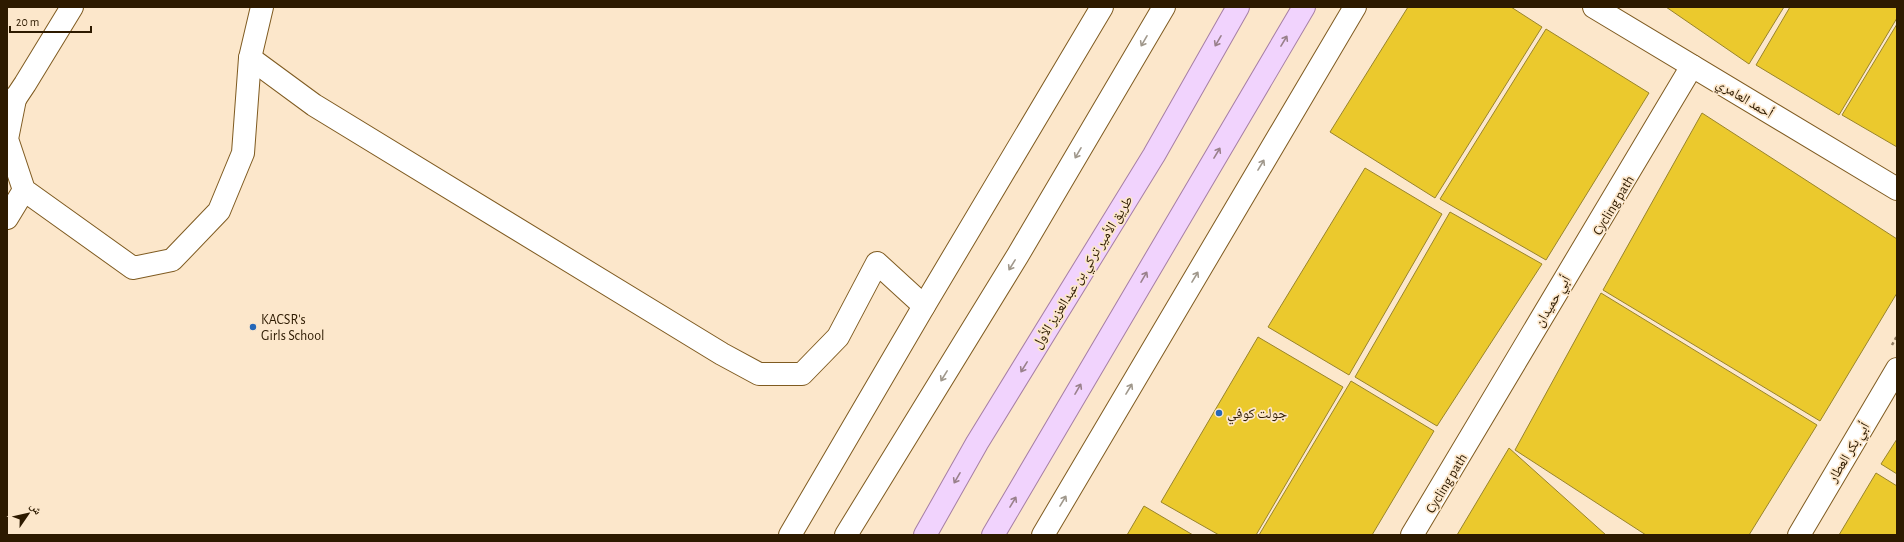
<svg xmlns="http://www.w3.org/2000/svg" width="1904" height="542" viewBox="0 0 1904 542" font-family="'Alegreya Sans','Noto Naskh Arabic',sans-serif">
  <style>
    .building { fill: #ebc92d; stroke: #99842b }
    .lines { fill: none; stroke-linecap: round; stroke-linejoin: round }
    .street-casing { stroke: #7f5b21; stroke-width: 24 }
    .secondary-casing { stroke: #7f5b21; stroke-width: 24 }
    .primary-casing { stroke: #a67fa4; stroke-width: 24 }
    .path { stroke: #8f7b60; stroke-width: 2.5; stroke-dasharray: 3 3; stroke-linecap: butt }
    .street { stroke: #fff; stroke-width: 22 }
    .secondary { stroke: #fff; stroke-width: 22 }
    .primary { stroke: #f1d3fd; stroke-width: 22 }
    .oneway { stroke: #a0988c }
    .oneway2 { stroke: #99808b }
    .poi-dot { fill: #2567b8; stroke: #fce7cb; stroke-width: 1.5 }
    .labels { text-anchor: middle; stroke-width: 3.5; stroke-linejoin: round; paint-order: stroke }
    .street-label { font-size: 14px; fill: #2d1a00; stroke: #fce7cb }
    .poi-label { font-size: 14px; fill: #2d1a00; stroke: #fce7cb; text-anchor: start }
  </style>
  <rect width="100%" height="100%" fill="#fce7cb"/>
  <g class="building">
    <polygon points="1408,7 1511,7 1542,27 1435,198 1330,132"/>
    <polygon points="1666,7 1784,7 1749,64"/>
    <polygon points="1790,7 1897,7 1897,18 1839,115 1756,65"/>
    <polygon points="1897,24 1897,147 1842,115"/>
    <polygon points="1546,29 1649,93 1546,260 1440,199"/>
    <polygon points="1702,113 1897,239 1897,293 1820,421 1603,290"/>
    <polygon points="1365,168 1442,214 1349,375 1268,327"/>
    <polygon points="1450,212 1542,264 1437,426 1355,377"/>
    <polygon points="1601,293 1817,425 1749,535 1646,535 1515,450"/>
    <polygon points="1258,337 1343,387 1256,535 1219,535 1161,502"/>
    <polygon points="1351,381 1434,431 1372,535 1259,535"/>
    <polygon points="1897,439 1897,474 1881,464"/>
    <polygon points="1509,448 1606,535 1457,535"/>
    <polygon points="1876,473 1897,486 1897,535 1839,535"/>
    <polygon points="1144,506 1193,535 1127,535"/>
  </g>
  <g class="lines">
    <g class="street-casing">
      <g id="street">
        <polyline points="1594,7 1897,189"/>
        <polyline points="250,58 314,105 722,354 759,374 802,374 838,337 877,263 924,306"/>
        <polyline points="15,99 7,139 24,190 133,268 172,260 219,211 243,153 250,58 262,7"/>
        <polyline points="7,100 15,99 25,84 72,7"/>
        <polyline points="7,218 24,190"/>
        <polyline points="790,535 924,306 1102,7"/>
        <polyline points="1412,535 1692,66"/>
        <polyline points="1799,535 1897,369"/>
      </g>
    </g>
    <g class="secondary-casing">
      <g id="secondary">
        <polyline points="846,535 1018,255 1164,7"/>
        <polyline points="1043,535 1355,7"/>
      </g>
    </g>
    <g class="primary-casing">
      <g id="primary">
        <polyline points="925,535 977,443 1154,155 1238,7"/>
        <polyline points="993,535 1304,7"/>
      </g>
    </g>
    <polyline class="path" points="1892,345 1897,336"/>
    <use href="#street" class="street"/>
    <use href="#secondary" class="secondary"/>
    <use href="#primary" class="primary"/>
  </g>
  <defs><path id="oneway-shaft" d="M-6 0H5M1.5-3L5.5 0L1.5 3" fill="none" stroke-width="1.6" stroke-linecap="round" stroke-linejoin="round"/></defs>
  <g class="oneway">
    <use href="#oneway-shaft" transform="translate(1144 41) rotate(120)"/>
    <use href="#oneway-shaft" transform="translate(1078 153) rotate(120)"/>
    <use href="#oneway-shaft" transform="translate(1261 165) rotate(-59)"/>
    <use href="#oneway-shaft" transform="translate(1012 265) rotate(122)"/>
    <use href="#oneway-shaft" transform="translate(1195 277) rotate(-59)"/>
    <use href="#oneway-shaft" transform="translate(944 376) rotate(122)"/>
    <use href="#oneway-shaft" transform="translate(1129 389) rotate(-59)"/>
    <use href="#oneway-shaft" transform="translate(1063 501) rotate(-59)"/>
  </g>
  <g class="oneway2">
    <use href="#oneway-shaft" transform="translate(1218 41) rotate(120)"/>
    <use href="#oneway-shaft" transform="translate(1284 41) rotate(-59)"/>
    <use href="#oneway-shaft" transform="translate(1217 153) rotate(-59)"/>
    <use href="#oneway-shaft" transform="translate(1144 277) rotate(-60)"/>
    <use href="#oneway-shaft" transform="translate(1024 367) rotate(122)"/>
    <use href="#oneway-shaft" transform="translate(1078 389) rotate(-60)"/>
    <use href="#oneway-shaft" transform="translate(957 478) rotate(120)"/>
    <use href="#oneway-shaft" transform="translate(1013 502) rotate(-59)"/>
  </g>
  <g class="poi-dot">
    <circle cx="253" cy="327" r="4"/>
    <circle cx="1219" cy="413" r="4"/>
  </g>
  <g class="labels">
    <g class="street-label">
      <text transform="translate(1745 98) rotate(31)" y="5">أحمد العامري</text>
      <text transform="translate(1613 205) rotate(-59)" y="5">Cycling path</text>
      <text transform="translate(1082 272) rotate(-58)" y="5">طريق الأمير تركي بن عبدالعزيز الأول</text>
      <text transform="translate(1552 301) rotate(-59)" y="5">أبي حميدان</text>
      <text transform="translate(1848 452) rotate(-59)" y="5">أبي بكر العطار</text>
      <text transform="translate(1446 483) rotate(-59)" y="5">Cycling path</text>
    </g>
    <g class="poi-label">
      <text x="261" y="324">KACSR's<tspan x="261" dy="16">Girls School</tspan></text>
      <text x="1227" y="418">جولت كوفي</text>
    </g>
  </g>
  <rect width="1904" height="542" fill="none" stroke="#2d1a00" stroke-width="16"/>
  <g transform="translate(28 514) rotate(56)" stroke="#fce7cb" stroke-width="3" paint-order="stroke">
  <path d="M0-3L7 15L0 10L-7 15Z" fill="#2d1a00"/>
  <text y="-6" font-size="11" font-weight="bold" text-anchor="middle" fill="#2d1a00">ش</text>
  </g>
  <path d="M10 26v6h81v-6" fill="none" stroke="#2d1a00" stroke-width="2"/>
  <text x="16" y="26" font-size="12" fill="#2d1a00" stroke="#fce7cb" stroke-width="3" paint-order="stroke">20 m</text>
</svg>
